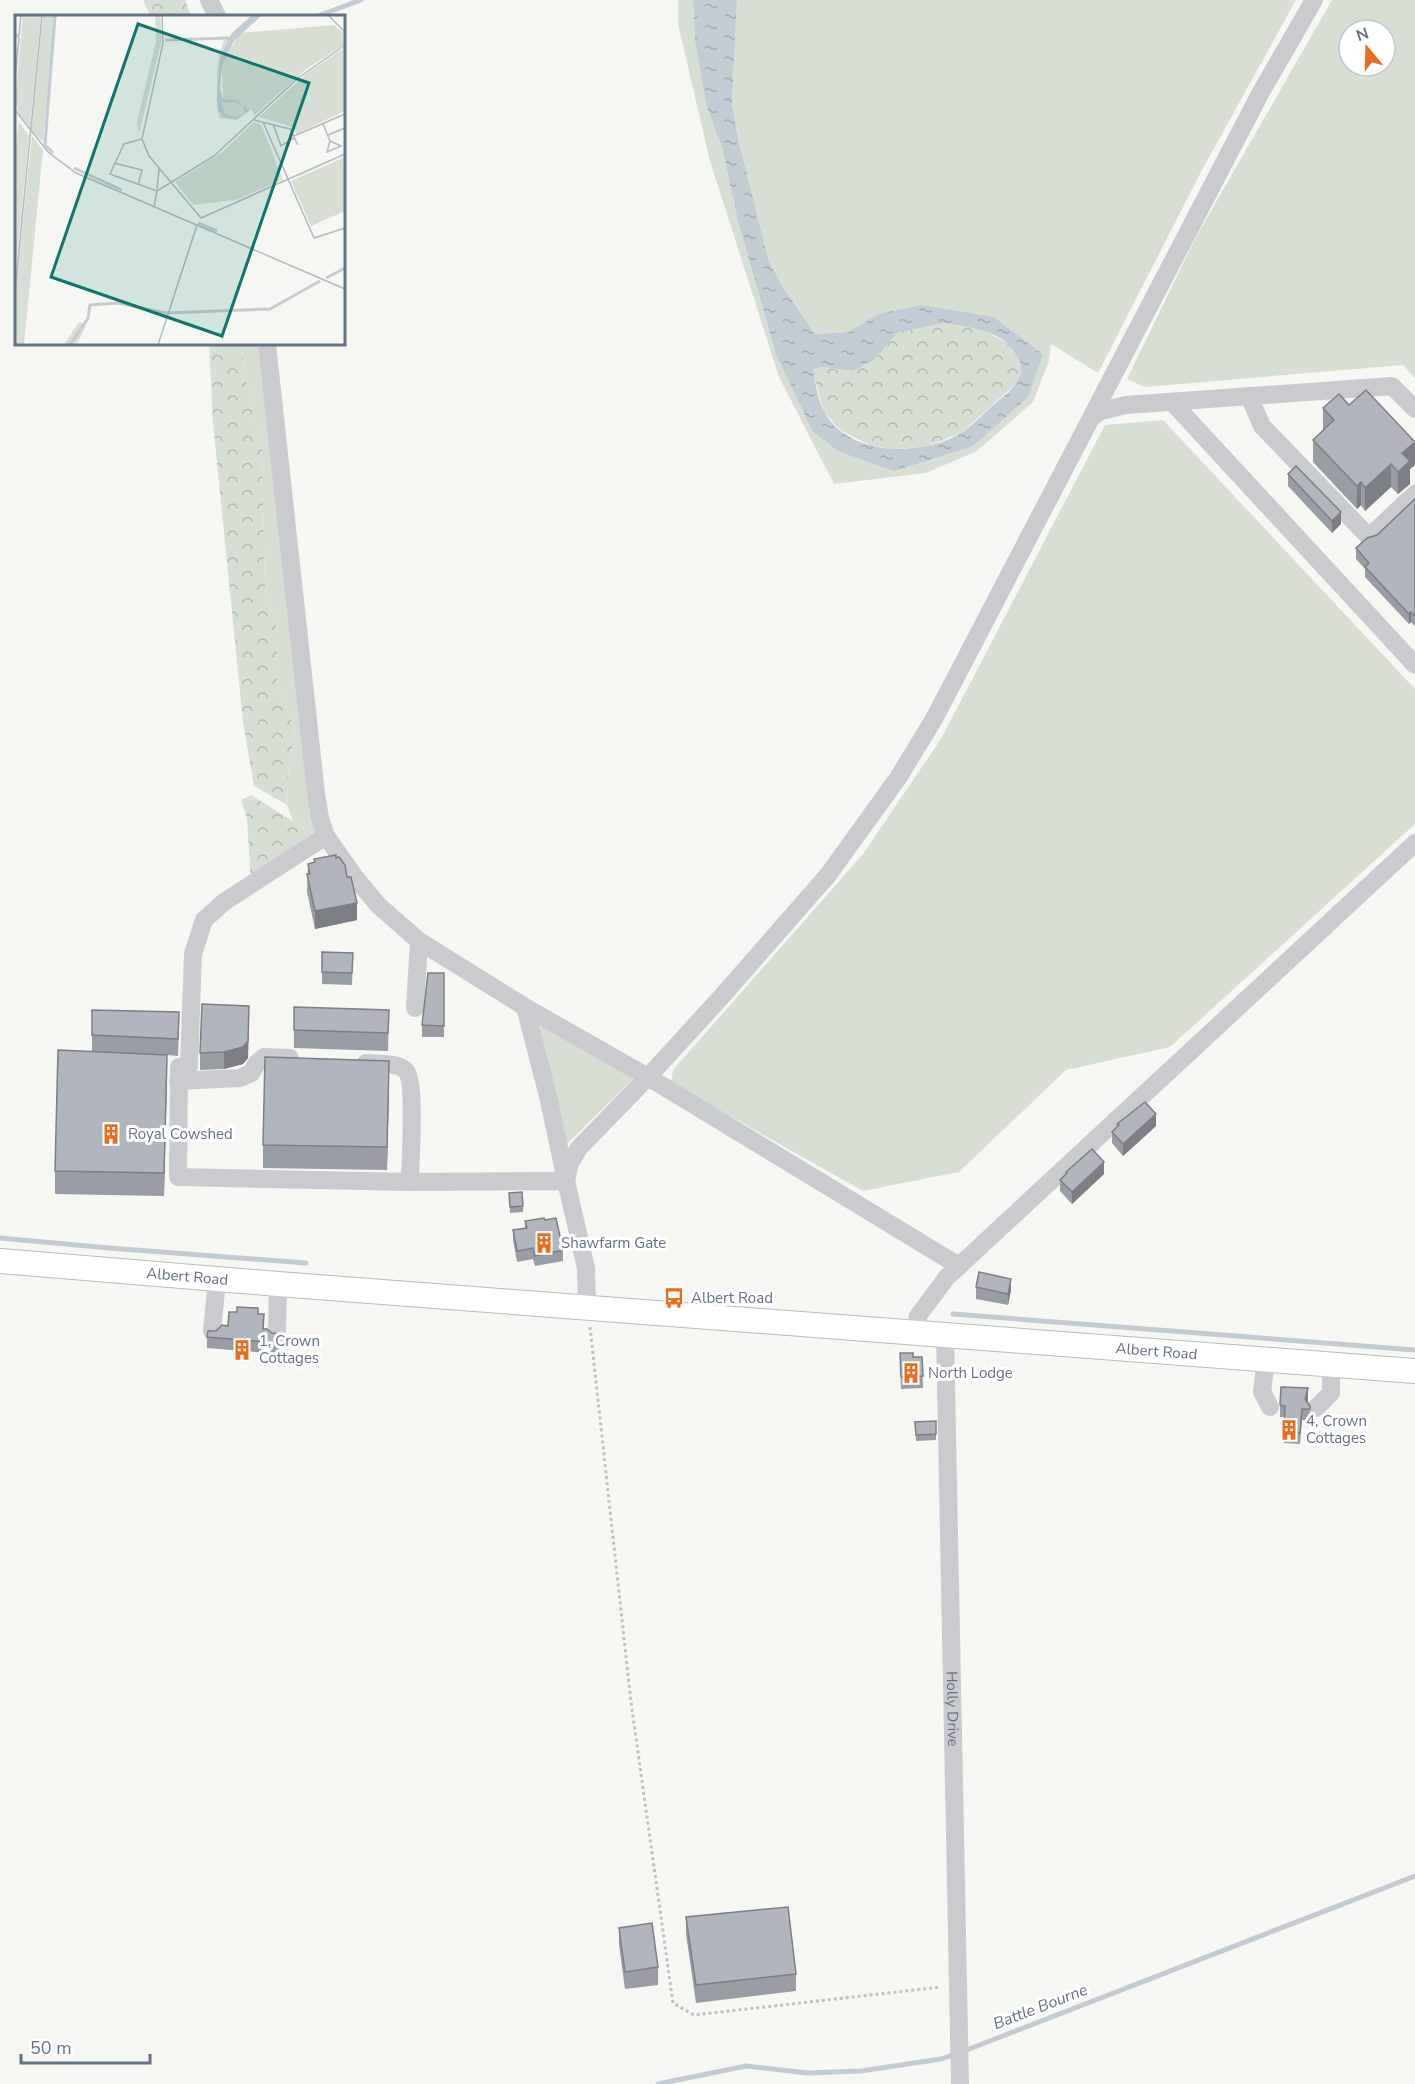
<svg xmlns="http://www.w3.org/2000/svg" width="1415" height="2084" viewBox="0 0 1415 2084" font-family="'Nunito Sans',sans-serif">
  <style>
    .green { fill: #d7dfd4; fill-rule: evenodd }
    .forest { fill: url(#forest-crowns) }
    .water { fill: url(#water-ripples); fill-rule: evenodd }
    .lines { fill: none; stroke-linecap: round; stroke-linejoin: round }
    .stream { stroke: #c4ccd3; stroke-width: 5 }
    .major-casing { stroke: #b9bcc0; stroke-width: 26 }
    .path { stroke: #c0c1c4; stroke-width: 3; stroke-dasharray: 3 3; stroke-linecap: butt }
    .minor { stroke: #c9cbcf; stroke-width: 18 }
    .major { stroke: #fff; stroke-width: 24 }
    .wall { fill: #989da3 }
    .shaded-wall { fill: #7c7f85 }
    .building { fill: #b1b6be; stroke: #7c7f85; stroke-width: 1.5 }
    .labels { text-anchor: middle; stroke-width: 6; stroke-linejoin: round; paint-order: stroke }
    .poi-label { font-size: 15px; fill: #647286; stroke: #fff; text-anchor: start }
    .street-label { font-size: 15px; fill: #647286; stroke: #fff }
    .water-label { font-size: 16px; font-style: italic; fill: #607483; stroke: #fff }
    .inset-river { fill: none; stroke: #c4ccd3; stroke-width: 3 }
    .inset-road { fill: none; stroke: #b3bac0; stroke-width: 1.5 }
    .view { fill: #0f766e; fill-opacity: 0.15; stroke: #0f766e; stroke-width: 3 }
    .inset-edge { fill: none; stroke: #647286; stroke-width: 3 }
  </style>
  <defs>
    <pattern id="forest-crowns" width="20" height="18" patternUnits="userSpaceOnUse" patternTransform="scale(1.5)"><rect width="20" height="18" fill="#d7dfd4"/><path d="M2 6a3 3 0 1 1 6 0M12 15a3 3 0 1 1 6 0" fill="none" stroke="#b2b9b2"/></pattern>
    <pattern id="water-ripples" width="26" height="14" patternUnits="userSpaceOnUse" patternTransform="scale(1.5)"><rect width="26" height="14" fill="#c4ccd3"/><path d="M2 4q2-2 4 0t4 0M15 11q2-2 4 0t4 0" fill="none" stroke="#a3aab1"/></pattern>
  </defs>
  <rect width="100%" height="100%" fill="#f6f7f3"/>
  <g class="green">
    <polygon points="678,0 693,0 695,41 706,105 722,147 738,221 776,354 814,432 840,452 973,446 1043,354 994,317 878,314 848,332 815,334 785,290 769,262 738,138 732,103 737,0 1296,0 1202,170 1098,373 1051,344 1049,361 1033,402 977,451 926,473 834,484 779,377 710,161 678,24"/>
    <path d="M1332,0H1415V378L1403,365L1145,387L1127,379L1196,237ZM1349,30H1385V66H1349Z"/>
    <polygon points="242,344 263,344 318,837 293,821 287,805 289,760 296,733 277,684 278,633 265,586 262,449 244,371"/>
    <polygon points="1163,420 1415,689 1415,824 1170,1047 1066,1070 959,1172 863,1191 671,1083 673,1070 863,854 941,739 1105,425"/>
    <polygon points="545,1021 634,1078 564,1147 539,1026"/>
  </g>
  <g class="forest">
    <polygon points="143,0 185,0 191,16 150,16"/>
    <polygon points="944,323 982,329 1012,346 1022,366 1018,382 961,433 923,448 891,449 871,446 842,431 824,412 812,369 822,367 853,371 874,360 897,333"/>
    <polygon points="209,344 242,344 244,371 262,449 265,586 278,633 277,684 296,733 289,760 287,805 254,786 243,722 213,423"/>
    <polygon points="251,795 318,837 251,881 247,818 241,800"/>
  </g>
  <path class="water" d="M693,0H737L732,103L738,138L769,262L785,290L815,334L848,332L878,314L921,305L994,317L1043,354L1028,397L973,446L894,471L840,452L813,432L776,354L738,221L722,147L706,105L695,41ZM944,323C968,327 1004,330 1016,355C1018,358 1021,363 1021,367C1022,384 1004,396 992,406C982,415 972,426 961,433C923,457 850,457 825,413C818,401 815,382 813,369L822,367L853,371L874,360L897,333Z"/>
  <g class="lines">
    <g class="stream">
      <polyline points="318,16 361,0"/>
      <polyline points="0,1238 109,1248 306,1263"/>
      <polyline points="953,1314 1415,1350"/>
      <polyline points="964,2051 1415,1876"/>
      <polyline points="658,2084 746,2066 807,2073 861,2071 941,2059 955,2054"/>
    </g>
    <g class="major-casing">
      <g id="major">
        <path id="s2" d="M0,1261L278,1284L1415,1371"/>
      </g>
    </g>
    <polyline class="path" points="590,1327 631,1702 673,2003 694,2015 941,1987"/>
    <g class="minor">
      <polyline points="209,0 217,16"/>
      <polyline points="267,344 316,794 320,818 326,836 224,902 204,920 193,954 189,1067 179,1067 178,1177 410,1182 566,1181 586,1268 587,1307"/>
      <polyline points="1249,396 1262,426 1369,537 1415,494"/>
      <polyline points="1172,402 1415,665"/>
      <polyline points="1091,418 1101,411 1126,405 1392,386 1415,409"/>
      <polyline points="326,836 354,876 378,905 419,941 525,1007 648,1077 959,1266 1415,843"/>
      <polyline points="525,1007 548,1096 565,1176"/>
      <polyline points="415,1008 419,941"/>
      <path d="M366,1063C377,1064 398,1062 406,1071C416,1082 410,1163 410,1182"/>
      <polyline points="178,1081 240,1078 251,1073 257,1063 264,1057 290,1058"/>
      <polyline points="566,1181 570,1163 579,1148 648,1077 723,995 828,875 898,778 934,719 1261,92 1314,0"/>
      <polyline points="212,1331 217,1280"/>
      <polyline points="916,1332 918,1316 947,1277 959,1266"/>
      <polyline points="277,1334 278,1284"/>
      <path id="s1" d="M945,1334L960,2084"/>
      <polyline points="1266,1360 1262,1392 1270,1407"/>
      <polyline points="1316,1408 1331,1393 1331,1365"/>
    </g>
    <use href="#major" class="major"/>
  </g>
  <g class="wall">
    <polygon points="1349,405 1415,465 1410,469 1410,484 1398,494 1391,487 1365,511 1361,505 1357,509 1313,462 1313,440 1323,430 1323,408"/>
    <polygon points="1288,474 1341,524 1332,533 1288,486"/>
    <polygon points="1415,499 1415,626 1411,622 1409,624 1365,577 1365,569 1356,559 1356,548 1377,535"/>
    <polygon points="314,859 357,920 315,929 307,892 308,864 314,862"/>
    <polygon points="322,952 353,953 352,985 322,984"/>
    <polygon points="444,973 444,1037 422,1037 422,1025"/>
    <polygon points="294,1007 389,1010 388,1051 294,1048"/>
    <polygon points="92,1010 179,1029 178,1056 167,1055 164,1196 55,1194 55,1171 92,1051"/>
    <polygon points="249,1023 248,1058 243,1064 224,1069 200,1070 200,1053"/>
    <polygon points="389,1084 387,1170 263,1168 263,1145"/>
    <polygon points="1117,1124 1156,1126 1123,1156 1112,1143 1112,1132 1117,1127"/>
    <polygon points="1066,1172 1104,1174 1072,1204 1060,1191 1060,1180 1066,1174"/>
    <polygon points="509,1193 523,1206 523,1212 510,1213"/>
    <polygon points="545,1220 563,1250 563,1261 535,1266 533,1259 517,1262 513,1240 513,1230 525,1228 525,1221"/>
    <polygon points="976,1287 1011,1290 1008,1305 976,1299"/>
    <polygon points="258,1314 263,1329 280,1345 279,1354 207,1348 207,1337 216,1331"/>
    <polygon points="900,1353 913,1357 922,1357 923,1388 901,1389"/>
    <polygon points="1308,1400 1307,1402 1310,1406 1310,1421 1302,1420 1300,1444 1284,1443 1285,1417 1280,1417 1280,1405"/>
    <polygon points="936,1421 936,1440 916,1441 915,1422"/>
    <polygon points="686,1917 796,1974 796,1991 696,2003 686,1934"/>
    <polygon points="619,1928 658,1967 658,1985 625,1989 619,1945"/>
  </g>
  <g class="shaded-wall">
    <polygon points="1415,442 1415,465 1410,469 1410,484 1398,494 1398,472 1402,453"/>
    <polygon points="1391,464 1391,487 1365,511 1365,488"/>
    <polygon points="1361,482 1361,505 1357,509 1357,486"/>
    <polygon points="1341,512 1341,524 1332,533 1332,521"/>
    <polygon points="1411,612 1411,622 1409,624 1409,614"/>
    <polygon points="357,903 357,920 315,929 315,911"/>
    <polygon points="249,1006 248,1058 243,1064 224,1069 224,1052"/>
    <polygon points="167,1055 167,1078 164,1196 164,1173"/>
    <polygon points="389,1061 389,1084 387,1170 387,1147"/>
    <polygon points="1156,1114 1156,1126 1123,1156 1123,1144"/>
    <polygon points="1104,1162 1104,1174 1072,1204 1072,1192"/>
    <polygon points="1011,1279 1011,1290 1008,1305 1008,1294"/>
    <polygon points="1308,1388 1308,1400 1305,1410 1305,1399"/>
  </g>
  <g class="building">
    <polygon points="1366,390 1415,442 1402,453 1410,461 1398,472 1391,464 1365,488 1361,482 1357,486 1313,440 1334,420 1323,408 1339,394 1349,405"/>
    <polygon points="1296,466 1341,512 1332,521 1288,474"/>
    <polygon points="1415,499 1415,616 1411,612 1409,614 1365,567 1369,563 1356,548 1367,538 1377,535"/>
    <polygon points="336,855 336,858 339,857 345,865 347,877 351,877 357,903 315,911 307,874 310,874 308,864 315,862 314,859"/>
    <polygon points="322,952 353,953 352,973 322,972"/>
    <polygon points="428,973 444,973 444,1026 422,1025"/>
    <polygon points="202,1004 249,1006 248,1041 243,1047 224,1052 200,1053"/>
    <polygon points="294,1007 389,1010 388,1033 294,1030"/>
    <polygon points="92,1010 179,1012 178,1039 92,1035"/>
    <polygon points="58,1050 167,1055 164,1173 55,1171"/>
    <polygon points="265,1057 389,1061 387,1147 263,1145"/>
    <polygon points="1145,1102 1156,1114 1123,1144 1112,1132 1119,1125 1117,1124"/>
    <polygon points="1092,1149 1104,1162 1072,1192 1060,1180 1067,1173 1066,1172"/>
    <polygon points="522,1192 523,1206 510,1207 509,1193"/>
    <polygon points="544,1218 545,1220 556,1218 563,1250 535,1256 533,1248 517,1251 513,1230 527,1228 525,1221"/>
    <polygon points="979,1272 1011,1279 1008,1294 976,1287"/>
    <polygon points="237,1307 258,1308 258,1314 264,1314 263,1329 267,1329 272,1333 280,1334 279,1343 207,1337 208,1331 216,1331 222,1325 228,1326 229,1312 237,1312"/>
    <polygon points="900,1353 913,1353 913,1357 922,1357 923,1376 901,1377"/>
    <polygon points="1281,1387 1308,1388 1305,1399 1310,1406 1310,1409 1302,1409 1300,1433 1284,1432 1285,1406 1280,1405"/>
    <polygon points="936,1421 936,1434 916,1435 915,1422"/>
    <polygon points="788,1907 796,1974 696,1985 686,1917"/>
    <polygon points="652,1923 658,1967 625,1972 619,1928"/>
  </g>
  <defs>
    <g id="building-bare" transform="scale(1.62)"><path d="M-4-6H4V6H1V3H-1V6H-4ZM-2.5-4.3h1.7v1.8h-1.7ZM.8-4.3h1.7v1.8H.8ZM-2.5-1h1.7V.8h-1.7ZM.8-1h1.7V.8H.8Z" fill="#ec6c1e" stroke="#fff" stroke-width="2.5" paint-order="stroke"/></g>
    <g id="bus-bare" transform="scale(1.62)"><path d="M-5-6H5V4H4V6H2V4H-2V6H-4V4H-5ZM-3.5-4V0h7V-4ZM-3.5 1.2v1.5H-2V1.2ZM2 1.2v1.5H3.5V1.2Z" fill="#ec6c1e" stroke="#fff" stroke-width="2.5" paint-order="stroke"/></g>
  </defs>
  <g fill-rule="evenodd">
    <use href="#building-bare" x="111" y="1134"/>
    <use href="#building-bare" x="544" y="1243"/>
    <use href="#bus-bare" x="674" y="1298"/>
    <use href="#building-bare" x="242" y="1350"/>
    <use href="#building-bare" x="911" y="1373"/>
    <use href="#building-bare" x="1289" y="1430"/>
  </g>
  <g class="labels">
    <g class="poi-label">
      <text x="128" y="1139">Royal Cowshed</text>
      <text x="561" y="1248">Shawfarm Gate</text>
      <text x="691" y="1303">Albert Road</text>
      <text x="259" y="1346">1, Crown<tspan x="259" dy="17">Cottages</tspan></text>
      <text x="928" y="1378">North Lodge</text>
      <text x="1306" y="1426">4, Crown<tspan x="1306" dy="17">Cottages</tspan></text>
    </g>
    <g class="street-label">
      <text dy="5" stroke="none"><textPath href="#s2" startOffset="188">Albert Road</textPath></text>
      <text dy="5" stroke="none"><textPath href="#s2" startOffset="1160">Albert Road</textPath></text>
      <text dy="5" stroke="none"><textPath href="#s1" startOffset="375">Holly Drive</textPath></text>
    </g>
    <g class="water-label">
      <text transform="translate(1040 2006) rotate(-21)" y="6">Battle Bourne</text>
    </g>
  </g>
  <g transform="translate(15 15)">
    <rect width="330" height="330" fill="#f6f7f3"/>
    <path d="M8,0H26L15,112L4,99L0,86ZM28,0H42L28,127L16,115ZM319,10L330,19V29L291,54L240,100L236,95L222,105L204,103L202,87V58L204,40L209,25L214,23L204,51L203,95L216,84H208L207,52L224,18ZM330,32V96L281,119L278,112L244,102L291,59ZM4,107L14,121L0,262V133ZM239,107L246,109L268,165L221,185L178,190L160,167L206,138ZM17,121L28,135L9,330H0V278ZM330,142V196L296,211L276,166Z" fill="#d7dfd4"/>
    <path d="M140,0H145L147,24L124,119L122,107L141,26ZM218,87L228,90L230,98L221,102L210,99L206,88ZM64,307L71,311L61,330H49Z" fill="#d7dfd4"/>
    <path d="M237,0H247L219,26L207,52L205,73L208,84L222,85L234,95L222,104L211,103L203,95L202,84L205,43L216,19ZM218,87L228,90L230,98L221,102L210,99L206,88Z" fill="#c4ccd3" fill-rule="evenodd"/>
    <path class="inset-river" d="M150,25L214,23M38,138L30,130L40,0M59,153L107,175M183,208L202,216M311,263L330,253M55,330L73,303L75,290L103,288L151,298L255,294L305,266"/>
    <path class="inset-road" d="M313,0L330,17M0,18L4,23L0,65M4,21L6,0M0,95L33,137L61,158L330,274M239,105L275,114L283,130M248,107L299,223L330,213M258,109L266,131L279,123M308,109L315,126L312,137L326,131L315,126M313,120L330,113M279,121L330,99M127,124L134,141L186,203L330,139M99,148L127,155L123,170M142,174L144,154M142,176L199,141L283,63L330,30M139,192L142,176L95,159L109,129L127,124L148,28L147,0M0,276L27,0M143,330L182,210"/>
    <path class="view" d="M123,9L294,68L207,321L36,262Z"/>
    <rect width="330" height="330" class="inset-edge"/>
  </g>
  <g transform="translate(1367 48) rotate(341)"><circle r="28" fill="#ffffff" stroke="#c1c7cf" stroke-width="1.5"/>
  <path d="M0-4.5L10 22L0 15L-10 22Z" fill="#ec6c1e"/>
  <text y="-9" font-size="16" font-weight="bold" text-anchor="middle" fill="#647286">N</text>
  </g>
  <path d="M21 2054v9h129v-9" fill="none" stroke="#647286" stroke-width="3"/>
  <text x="30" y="2054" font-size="18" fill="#647286" stroke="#ffffff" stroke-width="4.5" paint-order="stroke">50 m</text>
</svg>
